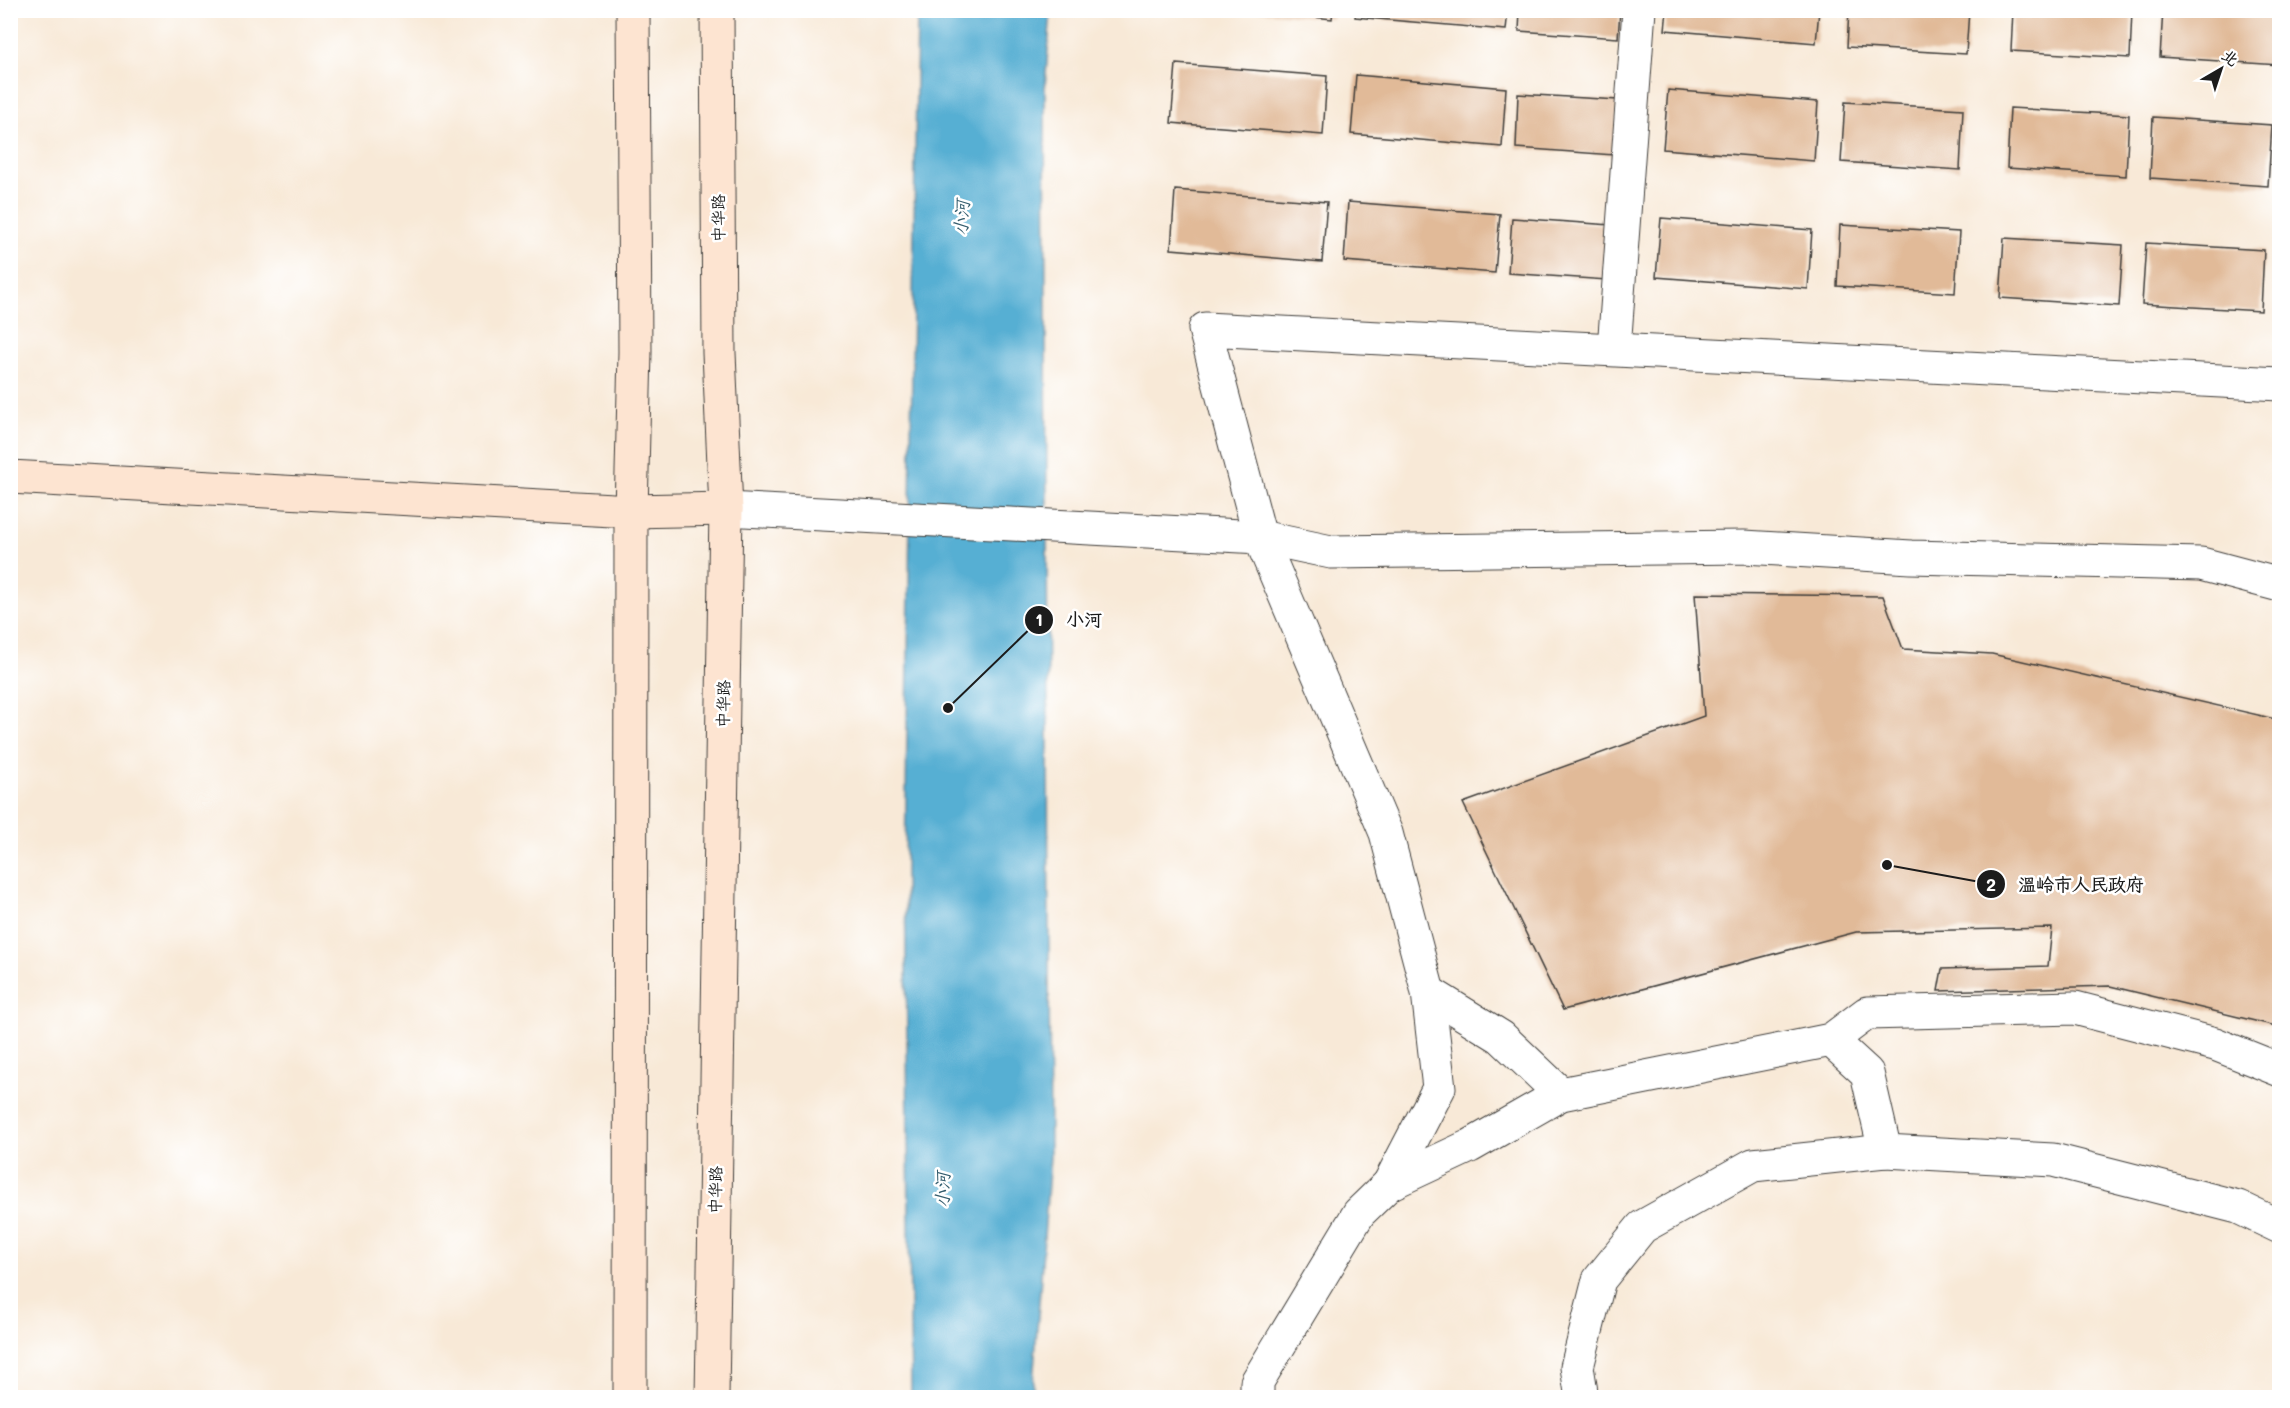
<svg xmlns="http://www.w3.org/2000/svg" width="2290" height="1408" viewBox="0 0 2290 1408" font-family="Mali,'LXGW WenKai TC',sans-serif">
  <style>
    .water { fill: #56afd3; stroke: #396678; stroke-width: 1.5 }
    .building { fill: #e1ba98 }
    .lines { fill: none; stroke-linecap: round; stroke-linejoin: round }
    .street-casing { stroke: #3d3b38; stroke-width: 35 }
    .secondary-casing { stroke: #3d3b38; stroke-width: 35 }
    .street { stroke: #fff; stroke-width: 33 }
    .secondary { stroke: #fde4d1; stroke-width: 33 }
    .labels { text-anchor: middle; stroke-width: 5; stroke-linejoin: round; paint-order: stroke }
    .street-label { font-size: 16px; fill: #1c1c1c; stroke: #fff }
    .water-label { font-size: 18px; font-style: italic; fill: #365e6e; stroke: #fff }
    .leader { fill: none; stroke: #1c1c1c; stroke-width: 2 }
    .callout-dot { fill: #1c1c1c; stroke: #fff; stroke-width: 2 }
    .mark-label { font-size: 18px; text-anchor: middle; font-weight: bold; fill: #fff }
    .callout-label { font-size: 18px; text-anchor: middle; font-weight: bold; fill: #1c1c1c; stroke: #fff; stroke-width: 5; stroke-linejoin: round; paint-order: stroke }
  </style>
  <rect width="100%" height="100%" fill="#fff"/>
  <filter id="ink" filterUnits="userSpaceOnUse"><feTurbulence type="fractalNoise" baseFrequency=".0167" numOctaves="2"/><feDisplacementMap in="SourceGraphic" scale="12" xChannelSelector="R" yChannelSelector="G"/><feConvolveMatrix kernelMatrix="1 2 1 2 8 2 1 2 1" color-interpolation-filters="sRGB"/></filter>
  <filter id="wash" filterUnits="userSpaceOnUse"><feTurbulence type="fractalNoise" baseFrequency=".008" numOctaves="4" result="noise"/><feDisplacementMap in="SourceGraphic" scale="24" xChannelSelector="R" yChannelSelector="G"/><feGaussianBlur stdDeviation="1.35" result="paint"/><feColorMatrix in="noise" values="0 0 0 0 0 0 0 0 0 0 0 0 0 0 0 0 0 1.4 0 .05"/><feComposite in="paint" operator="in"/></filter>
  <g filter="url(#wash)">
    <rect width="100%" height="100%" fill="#f8e9d7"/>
    <polygon class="water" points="917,11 1051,11 1045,87 1050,1157 1032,1397 911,1398 905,870"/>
    <g id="blocks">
      <g class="building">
        <polygon points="1247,10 1333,10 1332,19"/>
        <polygon points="1356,10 1508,10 1506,30 1355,17"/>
        <polygon points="1520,10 1620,10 1618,38 1519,31"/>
        <polygon points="1667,10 1819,10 1816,43 1665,30"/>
        <polygon points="1849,10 1969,10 1966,54 1847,47"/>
        <polygon points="2013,10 2132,10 2130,58 2011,51"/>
        <polygon points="2163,10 2280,10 2279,65 2160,57"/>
        <polygon points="1176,64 1327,76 1323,135 1171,123"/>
        <polygon points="1356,75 1506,88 1502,147 1351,134"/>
        <polygon points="1668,90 1818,102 1814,161 1663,149"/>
        <polygon points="1518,94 1618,100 1614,155 1516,148"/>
        <polygon points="1845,102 1963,109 1960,170 1841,162"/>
        <polygon points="2010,108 2129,115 2126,176 2007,168"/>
        <polygon points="2153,117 2272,125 2268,186 2150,178"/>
        <polygon points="1175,190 1327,202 1322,262 1171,249"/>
        <polygon points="1348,202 1500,214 1495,273 1344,261"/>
        <polygon points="1512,218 1611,225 1607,280 1508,273"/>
        <polygon points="1661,218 1812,230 1808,289 1656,277"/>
        <polygon points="1840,225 1959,232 1955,293 1837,286"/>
        <polygon points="2004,238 2123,245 2119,306 2000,298"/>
        <polygon points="2146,243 2264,250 2261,311 2142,304"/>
        <polygon points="1695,594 1883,596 1903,649 1992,654 2280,720 2280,1027 2110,986 1938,991 1942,969 2048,966 2052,928 1856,932 1563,1010 1463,803 1704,716"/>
      </g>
    </g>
  </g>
  <g filter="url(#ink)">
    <use href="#blocks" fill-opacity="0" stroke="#3d3b38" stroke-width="1.5"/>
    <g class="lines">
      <g class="street-casing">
        <g id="street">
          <polyline points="1614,349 1639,10"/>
          <polyline points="726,509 1260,537 1331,552 1744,547 1911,557 2201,564 2280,585"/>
          <polyline points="1428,992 1501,1037 1561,1094"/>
          <polyline points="1831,1040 1867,1013 2075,1008 2215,1044 2280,1070"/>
          <polyline points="1389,1184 1439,1088 1428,992 1386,833 1260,537 1205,329 2280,384"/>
          <polyline points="1257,1398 1257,1382 1359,1213 1389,1184 1470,1146 1561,1094 1831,1040 1867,1073 1885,1151"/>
          <polyline points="1582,1398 1577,1367 1599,1280 1642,1227 1753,1165 1885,1151 2053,1160 2238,1207 2280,1227"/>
        </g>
      </g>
      <g class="secondary-casing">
        <g id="secondary">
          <polyline points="10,477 631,511 726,509"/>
          <polyline points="630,1398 631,511 635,352 633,10"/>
          <polyline points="712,1398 726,509 719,353 717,10"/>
        </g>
      </g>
      <use href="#street" class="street"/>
      <use href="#secondary" class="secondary"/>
    </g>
  </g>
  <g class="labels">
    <g class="street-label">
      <text transform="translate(718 218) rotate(-90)" y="6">中华路</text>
      <text transform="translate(723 704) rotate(-89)" y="6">中华路</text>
      <text transform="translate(715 1190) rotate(-89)" y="6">中华路</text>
    </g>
    <g class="water-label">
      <text transform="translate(962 218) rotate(-87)" y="6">小河</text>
      <text transform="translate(943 1190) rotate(-89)" y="6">小河</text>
    </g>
  </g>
  <path class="leader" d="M948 708L1039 620M1887 865L1991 884"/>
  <g class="callout-dot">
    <circle cx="948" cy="708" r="6"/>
    <circle cx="1887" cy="865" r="6"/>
    <circle cx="1039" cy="620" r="15"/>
    <circle cx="1991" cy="884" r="15"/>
  </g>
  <g class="mark-label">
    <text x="1039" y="626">1</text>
    <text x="1991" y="891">2</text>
  </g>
  <g class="callout-label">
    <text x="1084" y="626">小河</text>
    <text x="2081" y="891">温岭市人民政府</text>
  </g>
  <rect width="2290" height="1408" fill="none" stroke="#fff" stroke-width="36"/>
  <g transform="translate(2221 69) rotate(39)" stroke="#ffffff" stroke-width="4.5" paint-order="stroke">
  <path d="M0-4.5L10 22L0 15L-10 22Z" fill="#1c1c1c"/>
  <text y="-9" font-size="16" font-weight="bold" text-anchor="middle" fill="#1c1c1c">北</text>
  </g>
</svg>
